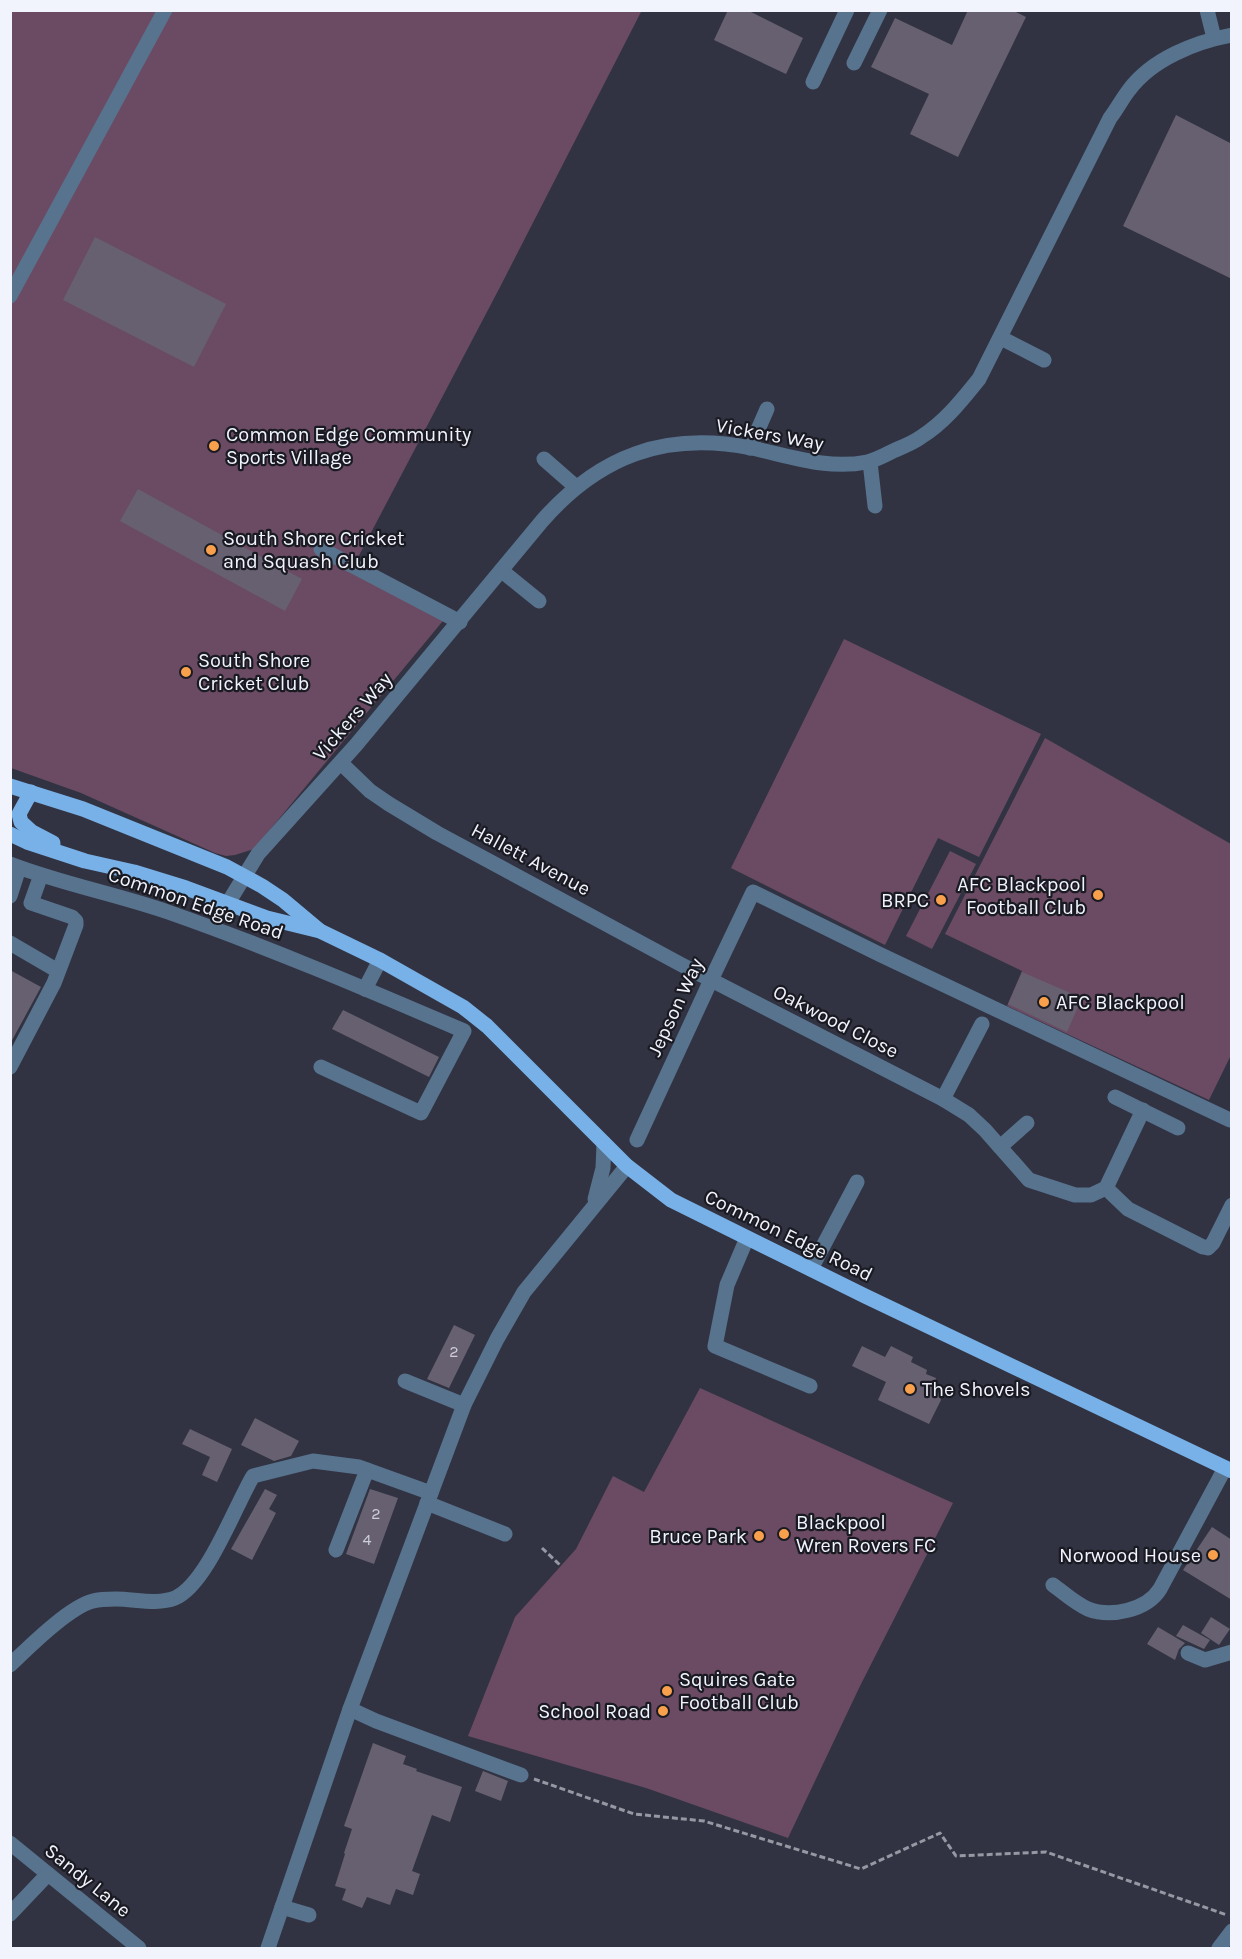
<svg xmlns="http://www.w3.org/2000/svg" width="1242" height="1959" viewBox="0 0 1242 1959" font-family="Karla,sans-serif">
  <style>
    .green { fill: #6a4b63 }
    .building { fill: #676070 }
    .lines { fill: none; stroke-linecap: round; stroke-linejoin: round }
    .path { stroke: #9698a4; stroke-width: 3; stroke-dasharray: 6 3; stroke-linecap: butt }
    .minor { stroke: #58738e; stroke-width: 15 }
    .major { stroke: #78b1e7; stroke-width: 15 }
    .poi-dot { fill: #f9a04d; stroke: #1a1b22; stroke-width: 2 }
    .labels { text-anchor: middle; stroke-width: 4.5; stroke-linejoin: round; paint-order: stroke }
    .number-label { font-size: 16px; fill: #ceceda }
    .poi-label { font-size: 20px; fill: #f1f3fd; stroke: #1a1b22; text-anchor: start }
    .street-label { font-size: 20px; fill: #f1f3fd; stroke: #1a1b22 }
  </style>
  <rect width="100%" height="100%" fill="#313342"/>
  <g class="green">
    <polygon points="638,10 641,12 499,289 354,565 447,616 254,849 235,855 226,856 215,853 81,793 11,768 10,11"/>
    <polygon points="844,639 1041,734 979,857 938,838 885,945 731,868"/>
    <polygon points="1045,738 1231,844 1231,1055 1209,1100 1007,1006 1022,971 945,934"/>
    <polygon points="950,851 976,864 932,949 906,936"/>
    <polygon points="700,1388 953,1503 860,1686 788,1838 646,1788 468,1736 515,1617 576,1549 613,1476 644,1492"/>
  </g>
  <g class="building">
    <polygon points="728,10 747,10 803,38 786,74 714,40"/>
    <polygon points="968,10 1012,10 1026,17 958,157 910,134 929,94 871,67 895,18 952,45"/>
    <polygon points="1176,115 1232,144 1232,279 1123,226"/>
    <polygon points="95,237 226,304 194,367 63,300"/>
    <polygon points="138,489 302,579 285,611 120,521"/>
    <polygon points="10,970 41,987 10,1044"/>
    <polygon points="1022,972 1082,998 1067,1032 1008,1004"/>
    <polygon points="343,1010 439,1057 429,1077 332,1029"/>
    <polygon points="454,1325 475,1335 449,1388 427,1379"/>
    <polygon points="862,1346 885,1357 891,1346 913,1357 911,1362 927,1370 926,1374 936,1378 935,1383 941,1400 929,1424 878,1400 886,1382 852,1366"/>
    <polygon points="255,1418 299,1441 291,1456 274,1461 241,1445"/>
    <polygon points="190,1429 232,1449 217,1482 202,1475 210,1457 182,1444"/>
    <polygon points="265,1489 277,1495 269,1509 276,1513 252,1560 231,1549"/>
    <polygon points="370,1489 398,1498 374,1564 346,1554"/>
    <polygon points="1212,1527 1232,1540 1232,1600 1183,1570"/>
    <polygon points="1211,1617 1230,1629 1219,1645 1201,1633"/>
    <polygon points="1183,1625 1210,1640 1204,1649 1176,1636"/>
    <polygon points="1158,1627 1185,1643 1179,1649 1175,1660 1147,1644"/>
    <polygon points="373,1743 406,1756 403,1764 417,1769 416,1771 462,1787 450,1822 432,1815 412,1871 420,1874 413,1895 396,1889 390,1905 367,1897 362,1908 342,1900 346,1889 335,1886 345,1854 344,1853 352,1829 344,1826"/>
    <polygon points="483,1771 508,1781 501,1801 475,1791"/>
  </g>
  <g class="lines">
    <g class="path">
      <polyline points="542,1548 561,1566"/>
      <polyline points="534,1779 634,1814 704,1821 861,1869 940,1833 956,1856 1046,1852 1227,1915"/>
    </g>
    <g class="minor">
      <polyline points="1207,10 1214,38"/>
      <polyline points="854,63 880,10"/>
      <polyline points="813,82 847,10"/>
      <polyline points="10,296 165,10"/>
      <polyline points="1001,338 1044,360"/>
      <polyline points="750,448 767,409"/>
      <polyline points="544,459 576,487"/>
      <polyline points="870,462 875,506"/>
      <polyline points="321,549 460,622"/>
      <polyline points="502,571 539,601"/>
      <polyline points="341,763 370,791 389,804 437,833 682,965 943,1099 969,1115 985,1130 1029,1180 1075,1195 1091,1195 1106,1188 1128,1209 1203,1247 1208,1248 1213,1243 1232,1205"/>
      <path d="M10,864C62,884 116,894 168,912C268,947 366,989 464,1031L421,1113L321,1067"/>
      <polyline points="10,896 19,868"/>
      <path d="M228,903L258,854L356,745L542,521C599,456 665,431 751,448C790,456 827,470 867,462C876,460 885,455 893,451C902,447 913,443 921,437C945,422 962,400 979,379L1110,118C1117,109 1122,99 1129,90C1152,59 1195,42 1232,35"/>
      <polyline points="10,943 58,971"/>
      <polyline points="365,989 380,960"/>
      <polyline points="10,1067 54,983 76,925 76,921 72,917 31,903 41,875"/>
      <polyline points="1115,1097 1178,1128"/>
      <polyline points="943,1099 982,1024"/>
      <polyline points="637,1140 711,980 753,892 881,955 1230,1120"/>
      <polyline points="1000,1147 1027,1123"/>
      <polyline points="1106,1188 1143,1110"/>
      <polyline points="595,1199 603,1168 604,1143"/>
      <polyline points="747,1238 727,1285 715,1346 810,1386"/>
      <polyline points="811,1269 857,1182"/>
      <polyline points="405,1381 464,1405"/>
      <polyline points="427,1503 505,1534"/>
      <polyline points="336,1550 367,1470"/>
      <path d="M1053,1585C1064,1593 1076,1604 1088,1609C1111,1618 1147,1610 1160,1589L1225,1468"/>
      <polyline points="1188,1653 1205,1660 1232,1652"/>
      <path d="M10,1665C29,1647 69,1607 93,1601C100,1599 109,1599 116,1599C135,1599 157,1605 175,1598C207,1584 235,1506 253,1476L313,1461L359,1467L431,1493"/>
      <polyline points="350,1709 376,1721 521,1775"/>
      <polyline points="10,1843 139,1948"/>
      <polyline points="282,1907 309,1915"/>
      <polyline points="10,1914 48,1874"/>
      <polyline points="268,1948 350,1709 464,1405 497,1339 524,1292 627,1166"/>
      <polyline points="1219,1948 1232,1931"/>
    </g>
    <g class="major">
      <polyline points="10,786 83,809 227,867 262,886 283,900 320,931"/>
      <polyline points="31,792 19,814 21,822 32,832 53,843"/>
      <polyline points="10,834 27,842 85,861 134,872 186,888 267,918 320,931 380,960 463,1007 487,1026 627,1166 671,1200 865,1296 1232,1471"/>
    </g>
  </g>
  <g class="poi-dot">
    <circle cx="214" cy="446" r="6"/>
    <circle cx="211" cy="550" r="6"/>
    <circle cx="186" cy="672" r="6"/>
    <circle cx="1098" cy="895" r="6"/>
    <circle cx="941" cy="900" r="6"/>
    <circle cx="1044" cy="1002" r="6"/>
    <circle cx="910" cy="1389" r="6"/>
    <circle cx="784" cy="1534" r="6"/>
    <circle cx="759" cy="1536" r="6"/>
    <circle cx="1213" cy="1555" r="6"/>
    <circle cx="667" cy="1691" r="6"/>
    <circle cx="663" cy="1711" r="6"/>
  </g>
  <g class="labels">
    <g class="number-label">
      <text x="454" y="1357">2</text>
      <text x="376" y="1519">2</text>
      <text x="367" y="1545">4</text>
    </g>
    <g class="poi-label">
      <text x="226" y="441">Common Edge Community<tspan x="226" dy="23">Sports Village</tspan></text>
      <text x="223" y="545">South Shore Cricket<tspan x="223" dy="23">and Squash Club</tspan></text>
      <text x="198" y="667">South Shore<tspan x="198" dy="23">Cricket Club</tspan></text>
      <text x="1086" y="891" text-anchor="end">AFC Blackpool<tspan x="1086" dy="23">Football Club</tspan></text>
      <text x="929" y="907" text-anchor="end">BRPC</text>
      <text x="1056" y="1009">AFC Blackpool</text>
      <text x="922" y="1396">The Shovels</text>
      <text x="796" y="1529">Blackpool<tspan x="796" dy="23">Wren Rovers FC</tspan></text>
      <text x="747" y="1543" text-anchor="end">Bruce Park</text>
      <text x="1201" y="1562" text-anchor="end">Norwood House</text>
      <text x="679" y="1686">Squires Gate<tspan x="679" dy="23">Football Club</tspan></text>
      <text x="651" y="1718" text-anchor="end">School Road</text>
    </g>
    <g class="street-label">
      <text transform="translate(770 434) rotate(10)" y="7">Vickers Way</text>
      <text transform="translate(352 716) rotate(-49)" y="7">Vickers Way</text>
      <text transform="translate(531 859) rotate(28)" y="7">Hallett Avenue</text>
      <text transform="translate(196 903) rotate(19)" y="7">Common Edge Road</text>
      <text transform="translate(675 1007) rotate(-65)" y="7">Jepson Way</text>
      <text transform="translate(836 1021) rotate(27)" y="7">Oakwood Close</text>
      <text transform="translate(789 1235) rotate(26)" y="7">Common Edge Road</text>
      <text transform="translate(88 1880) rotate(39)" y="7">Sandy Lane</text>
    </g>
  </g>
  <rect width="1242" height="1959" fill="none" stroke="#f1f3fd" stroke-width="24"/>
</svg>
